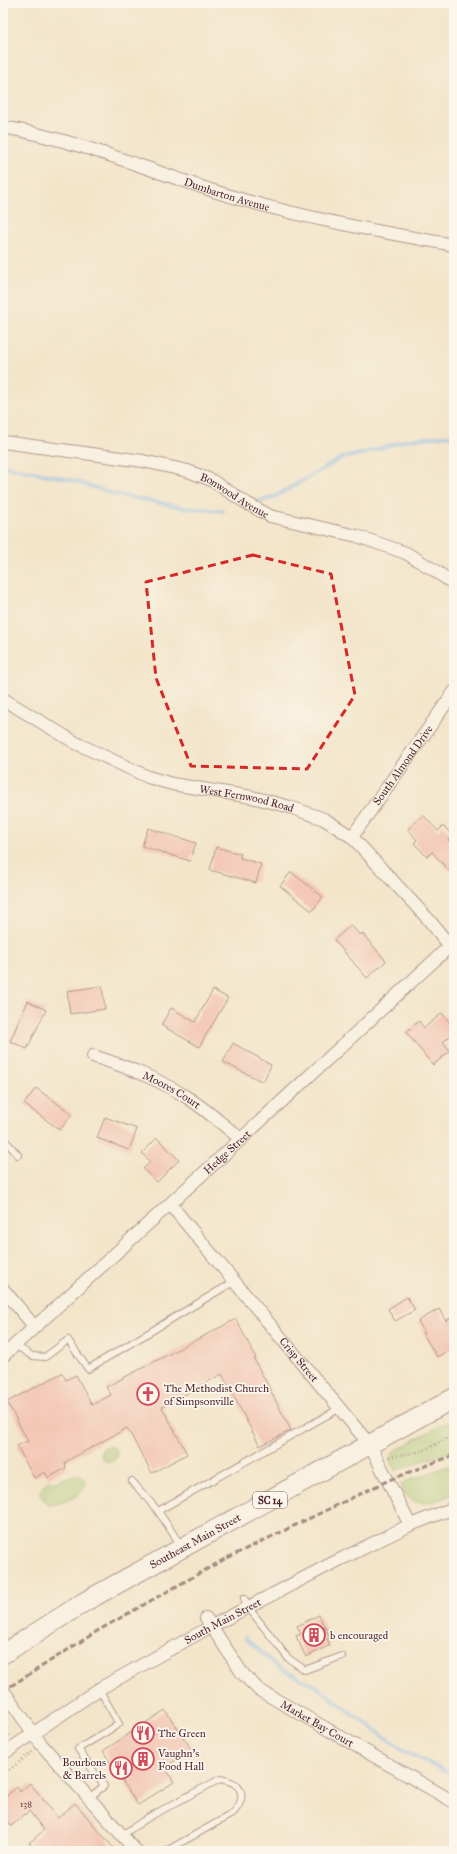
<svg xmlns="http://www.w3.org/2000/svg" width="457" height="1854" viewBox="0 0 457 1854" font-family="'IM FELL Great Primer',serif">
  <style>
    .green { fill: #9fc671; stroke: #74724e }
    .lines { fill: none; stroke-linecap: round; stroke-linejoin: round }
    .stream { stroke: #83b7f1; stroke-width: 4 }
    .building { fill: #f5a5a0 }
    .service-casing { stroke: #633d43; stroke-width: 8 }
    .minor-casing { stroke: #633d43; stroke-width: 14 }
    .primary-casing { stroke: #633d43; stroke-width: 21 }
    .path { stroke: #633d43; stroke-width: 2.5; stroke-dasharray: 1 3; stroke-linecap: butt }
    .service { stroke: #fff; stroke-width: 6 }
    .minor { stroke: #fff; stroke-width: 12 }
    .primary { stroke: #fff; stroke-width: 19 }
    .rail { stroke: #4a1f2b; stroke-width: 3; stroke-dasharray: 6 3; stroke-linecap: butt }
    .marked { fill: none; stroke: #d62828; stroke-width: 3; stroke-dasharray: 8 5; stroke-linejoin: round }
    .labels { text-anchor: middle; stroke-width: 3.5; stroke-linejoin: round; paint-order: stroke }
    .number-label { font-size: 9px; fill: #754048 }
    .shield { fill: #fbf7ec; stroke: #7f6065; stroke-width: 1 }
    .shield-label { font-size: 10px; font-weight: bold; fill: #4a1f2b }
    .street-label { font-size: 11px; fill: #4a1f2b; stroke: #fbf7ec }
    .poi-label { font-size: 11px; fill: #4a1f2b; stroke: #fbf7ec; text-anchor: start }
  </style>
  <rect width="100%" height="100%" fill="#fbf7ec"/>
  <filter id="ink" filterUnits="userSpaceOnUse"><feTurbulence type="fractalNoise" baseFrequency=".025" numOctaves="2"/><feDisplacementMap in="SourceGraphic" scale="8" xChannelSelector="R" yChannelSelector="G"/><feConvolveMatrix kernelMatrix="1 2 1 2 8 2 1 2 1" color-interpolation-filters="sRGB"/></filter>
  <filter id="wash" filterUnits="userSpaceOnUse"><feTurbulence type="fractalNoise" baseFrequency=".012" numOctaves="4" result="noise"/><feDisplacementMap in="SourceGraphic" scale="16" xChannelSelector="R" yChannelSelector="G"/><feGaussianBlur stdDeviation="0.9" result="paint"/><feColorMatrix in="noise" values="0 0 0 0 0 0 0 0 0 0 0 0 0 0 0 0 0 1.4 0 .05"/><feComposite in="paint" operator="in"/></filter>
  <g filter="url(#wash)">
    <rect width="100%" height="100%" fill="#f3e5cb"/>
    <g class="green">
      <polygon points="454,1418 454,1450 395,1471 389,1460 394,1451"/>
      <circle cx="109" cy="1454" r="8"/>
      <path d="M454,1464V1494C439,1499 422,1510 408,1497C404,1493 402,1488 401,1483Z"/>
      <path d="M75,1475H79L86,1481C85,1497 62,1504 48,1505C37,1494 39,1490 49,1480L55,1482Z"/>
    </g>
    <g class="lines">
      <g class="stream">
        <polyline points="3,466 68,479 114,494 185,508 223,511"/>
        <polyline points="260,501 274,497 342,458 365,453 407,440 454,435"/>
        <polyline points="245,1638 279,1668 315,1686 404,1751 454,1775"/>
      </g>
    </g>
    <g id="blocks">
      <g class="building">
        <polygon points="423,815 438,831 443,826 453,836 448,840 454,846 454,876 432,852 427,857 414,843 417,840 408,829"/>
        <polygon points="148,828 196,843 190,861 142,846"/>
        <polygon points="216,847 241,854 240,858 261,864 256,883 210,870"/>
        <polygon points="291,872 323,897 312,911 280,886"/>
        <polygon points="351,925 360,935 362,933 386,961 367,978 334,940"/>
        <polygon points="102,986 105,1009 70,1014 67,991"/>
        <polygon points="213,990 228,998 199,1047 161,1025 171,1008 195,1022"/>
        <polygon points="28,1001 46,1010 27,1049 10,1041"/>
        <polygon points="442,1013 454,1028 454,1033 443,1042 450,1051 433,1065 406,1032 419,1021 424,1028"/>
        <polygon points="233,1043 271,1065 263,1082 223,1062"/>
        <polygon points="36,1088 72,1114 60,1130 24,1104"/>
        <polygon points="105,1117 137,1129 129,1150 97,1138"/>
        <polygon points="157,1138 179,1160 157,1182 143,1169 150,1162 142,1153"/>
        <polygon points="407,1297 415,1310 395,1321 388,1309"/>
        <polygon points="439,1309 446,1321 454,1316 454,1347 437,1357 422,1332 424,1332 418,1321"/>
        <polygon points="236,1319 256,1358 254,1359 291,1430 260,1446 222,1374 162,1407 187,1454 152,1473 127,1428 65,1462 66,1468 48,1478 45,1472 34,1478 17,1446 28,1441 7,1402 62,1373 66,1380 76,1375 92,1405 111,1395 106,1387"/>
        <polygon points="319,1615 330,1638 327,1639 330,1645 306,1657 296,1636 301,1634 297,1626"/>
        <polygon points="165,1710 192,1750 165,1767 174,1782 138,1805 103,1751"/>
        <polygon points="30,1783 58,1818 75,1803 116,1851 37,1851 29,1843 44,1830 29,1811 11,1826 3,1816 3,1799 17,1787 20,1792"/>
      </g>
    </g>
  </g>
  <g filter="url(#ink)">
    <use href="#blocks" fill-opacity="0" stroke="#633d43" stroke-width="1"/>
    <g class="lines">
      <g class="service-casing">
        <g id="service">
          <polyline points="3,1138 18,1155"/>
          <polyline points="15,1345 32,1356 45,1357 68,1340 88,1369 235,1281"/>
          <polyline points="132,1481 158,1511 182,1547"/>
          <polyline points="158,1511 340,1408"/>
          <polyline points="244,1598 248,1607 288,1658 305,1670 342,1656"/>
          <polyline points="90,1797 104,1786 78,1749 119,1724 99,1689"/>
          <path d="M122,1835L149,1817L220,1779C225,1780 231,1781 235,1784C247,1793 240,1806 232,1814L166,1851"/>
        </g>
      </g>
      <g class="minor-casing">
        <g id="minor">
          <path id="s1" d="M3,127C77,140 149,170 220,193C297,217 375,231 454,245"/>
          <path id="s2" d="M3,442L143,461L188,471L211,480L248,504L270,516L357,536L406,553L434,570L454,584"/>
          <path id="s3" d="M3,699L76,743L148,777L172,784L252,797L290,807L324,819L352,837L429,920L454,951"/>
          <path id="s4" d="M352,837L454,692"/>
          <path id="s5" d="M93,1056C127,1067 157,1078 188,1098C207,1110 224,1126 241,1139"/>
          <path id="s6" d="M170,1204L370,1445L410,1525"/>
          <polyline points="3,1289 34,1326"/>
          <path id="s7" d="M3,1356L241,1139L450,946"/>
          <path id="s8" d="M206,1618L242,1673L259,1690L454,1802"/>
          <polyline points="3,1690 41,1744 136,1851"/>
          <path id="s9" d="M3,1754L99,1689L210,1627L329,1565L410,1525L454,1508"/>
        </g>
      </g>
      <g class="primary-casing">
        <g id="primary">
          <path id="s10" d="M3,1654L86,1601L454,1398"/>
        </g>
      </g>
      <g class="path">
        <polyline points="389,1457 423,1451 447,1438 454,1436"/>
        <polyline points="3,1729 9,1736"/>
        <polyline points="3,1775 32,1752"/>
      </g>
      <use href="#service" class="service"/>
      <use href="#minor" class="minor"/>
      <use href="#primary" class="primary"/>
      <polyline class="rail" points="3,1691 99,1630 223,1560 389,1480 454,1455"/>
    </g>
  </g>
  <path d="M0 0H457V1854H0ZM253,555L331,574L355,695L307,769L191,766L156,678L146,582Z" fill="#f3e5cb" fill-opacity=".55" fill-rule="evenodd"/>
  <path class="marked" d="M253,555L331,574L355,695L307,769L191,766L156,678L146,582Z"/>
  <defs>
    <g id="church-ring" transform="scale(1.15)"><circle r="9.5" fill="#fbf7ec" stroke="#d1495b" stroke-width="1.5"/><path d="M-1.2-6h2.4v3.5h3.3v2.4h-3.3V6h-2.4V-.1h-3.3v-2.4h3.3Z" fill="#d1495b"/></g>
    <g id="building-ring" transform="scale(1.15)"><circle r="9.5" fill="#fbf7ec" stroke="#d1495b" stroke-width="1.5"/><path d="M-4-6H4V6H1V3H-1V6H-4ZM-2.5-4.3h1.7v1.8h-1.7ZM.8-4.3h1.7v1.8H.8ZM-2.5-1h1.7V.8h-1.7ZM.8-1h1.7V.8H.8Z" fill="#d1495b"/></g>
    <g id="restaurant-ring" transform="scale(1.15)"><circle r="9.5" fill="#fbf7ec" stroke="#d1495b" stroke-width="1.5"/><path d="M-5-6h1v4h1v-4h1v4h1v-4h1v5L-1.5 .5V6h-2V.5L-5-1ZM5-6V6H3V1.5H1.5Q1.5-4 5-6Z" fill="#d1495b"/></g>
  </defs>
  <g fill-rule="evenodd">
    <use href="#church-ring" x="148" y="1394"/>
    <use href="#building-ring" x="314" y="1635"/>
    <use href="#restaurant-ring" x="143" y="1733"/>
    <use href="#building-ring" x="143" y="1759"/>
    <use href="#restaurant-ring" x="121" y="1768"/>
  </g>
  <g class="labels">
    <g class="number-label">
      <text x="26" y="1807">138</text>
    </g>
    <rect class="shield" x="253" y="1492" width="34" height="16" rx="3"/>
    <g class="shield-label">
      <text x="270" y="1504">SC 14</text>
    </g>
    <g class="street-label">
      <text dy="4" stroke="none"><textPath href="#s1" startOffset="234">Dumbarton Avenue</textPath></text>
      <text dy="4" stroke="none"><textPath href="#s2" startOffset="240">Bonwood Avenue</textPath></text>
      <text dy="4" stroke="none"><textPath href="#s4" startOffset="88">South Almond Drive</textPath></text>
      <text dy="4" stroke="none"><textPath href="#s3" startOffset="266">West Fernwood Road</textPath></text>
      <text dy="4" stroke="none"><textPath href="#s5" startOffset="86">Moores Court</textPath></text>
      <text dy="4" stroke="none"><textPath href="#s7" startOffset="303">Hedge Street</textPath></text>
      <text dy="4" stroke="none"><textPath href="#s6" startOffset="202">Crisp Street</textPath></text>
      <text dy="4" stroke="none"><textPath href="#s10" startOffset="223">Southeast Main Street</textPath></text>
      <text dy="4" stroke="none"><textPath href="#s9" startOffset="257">South Main Street</textPath></text>
      <text dy="4" stroke="none"><textPath href="#s8" startOffset="157">Market Bay Court</textPath></text>
    </g>
    <g class="poi-label">
      <text x="164" y="1392">The Methodist Church<tspan x="164" dy="13">of Simpsonville</tspan></text>
      <text x="330" y="1639">b encouraged</text>
      <text x="158" y="1737">The Green</text>
      <text x="158" y="1757">Vaughn’s<tspan x="158" dy="13">Food Hall</tspan></text>
      <text x="106" y="1766" text-anchor="end">Bourbons<tspan x="106" dy="13">&amp; Barrels</tspan></text>
    </g>
  </g>
  <rect width="457" height="1854" fill="none" stroke="#fbf7ec" stroke-width="16"/>
</svg>
